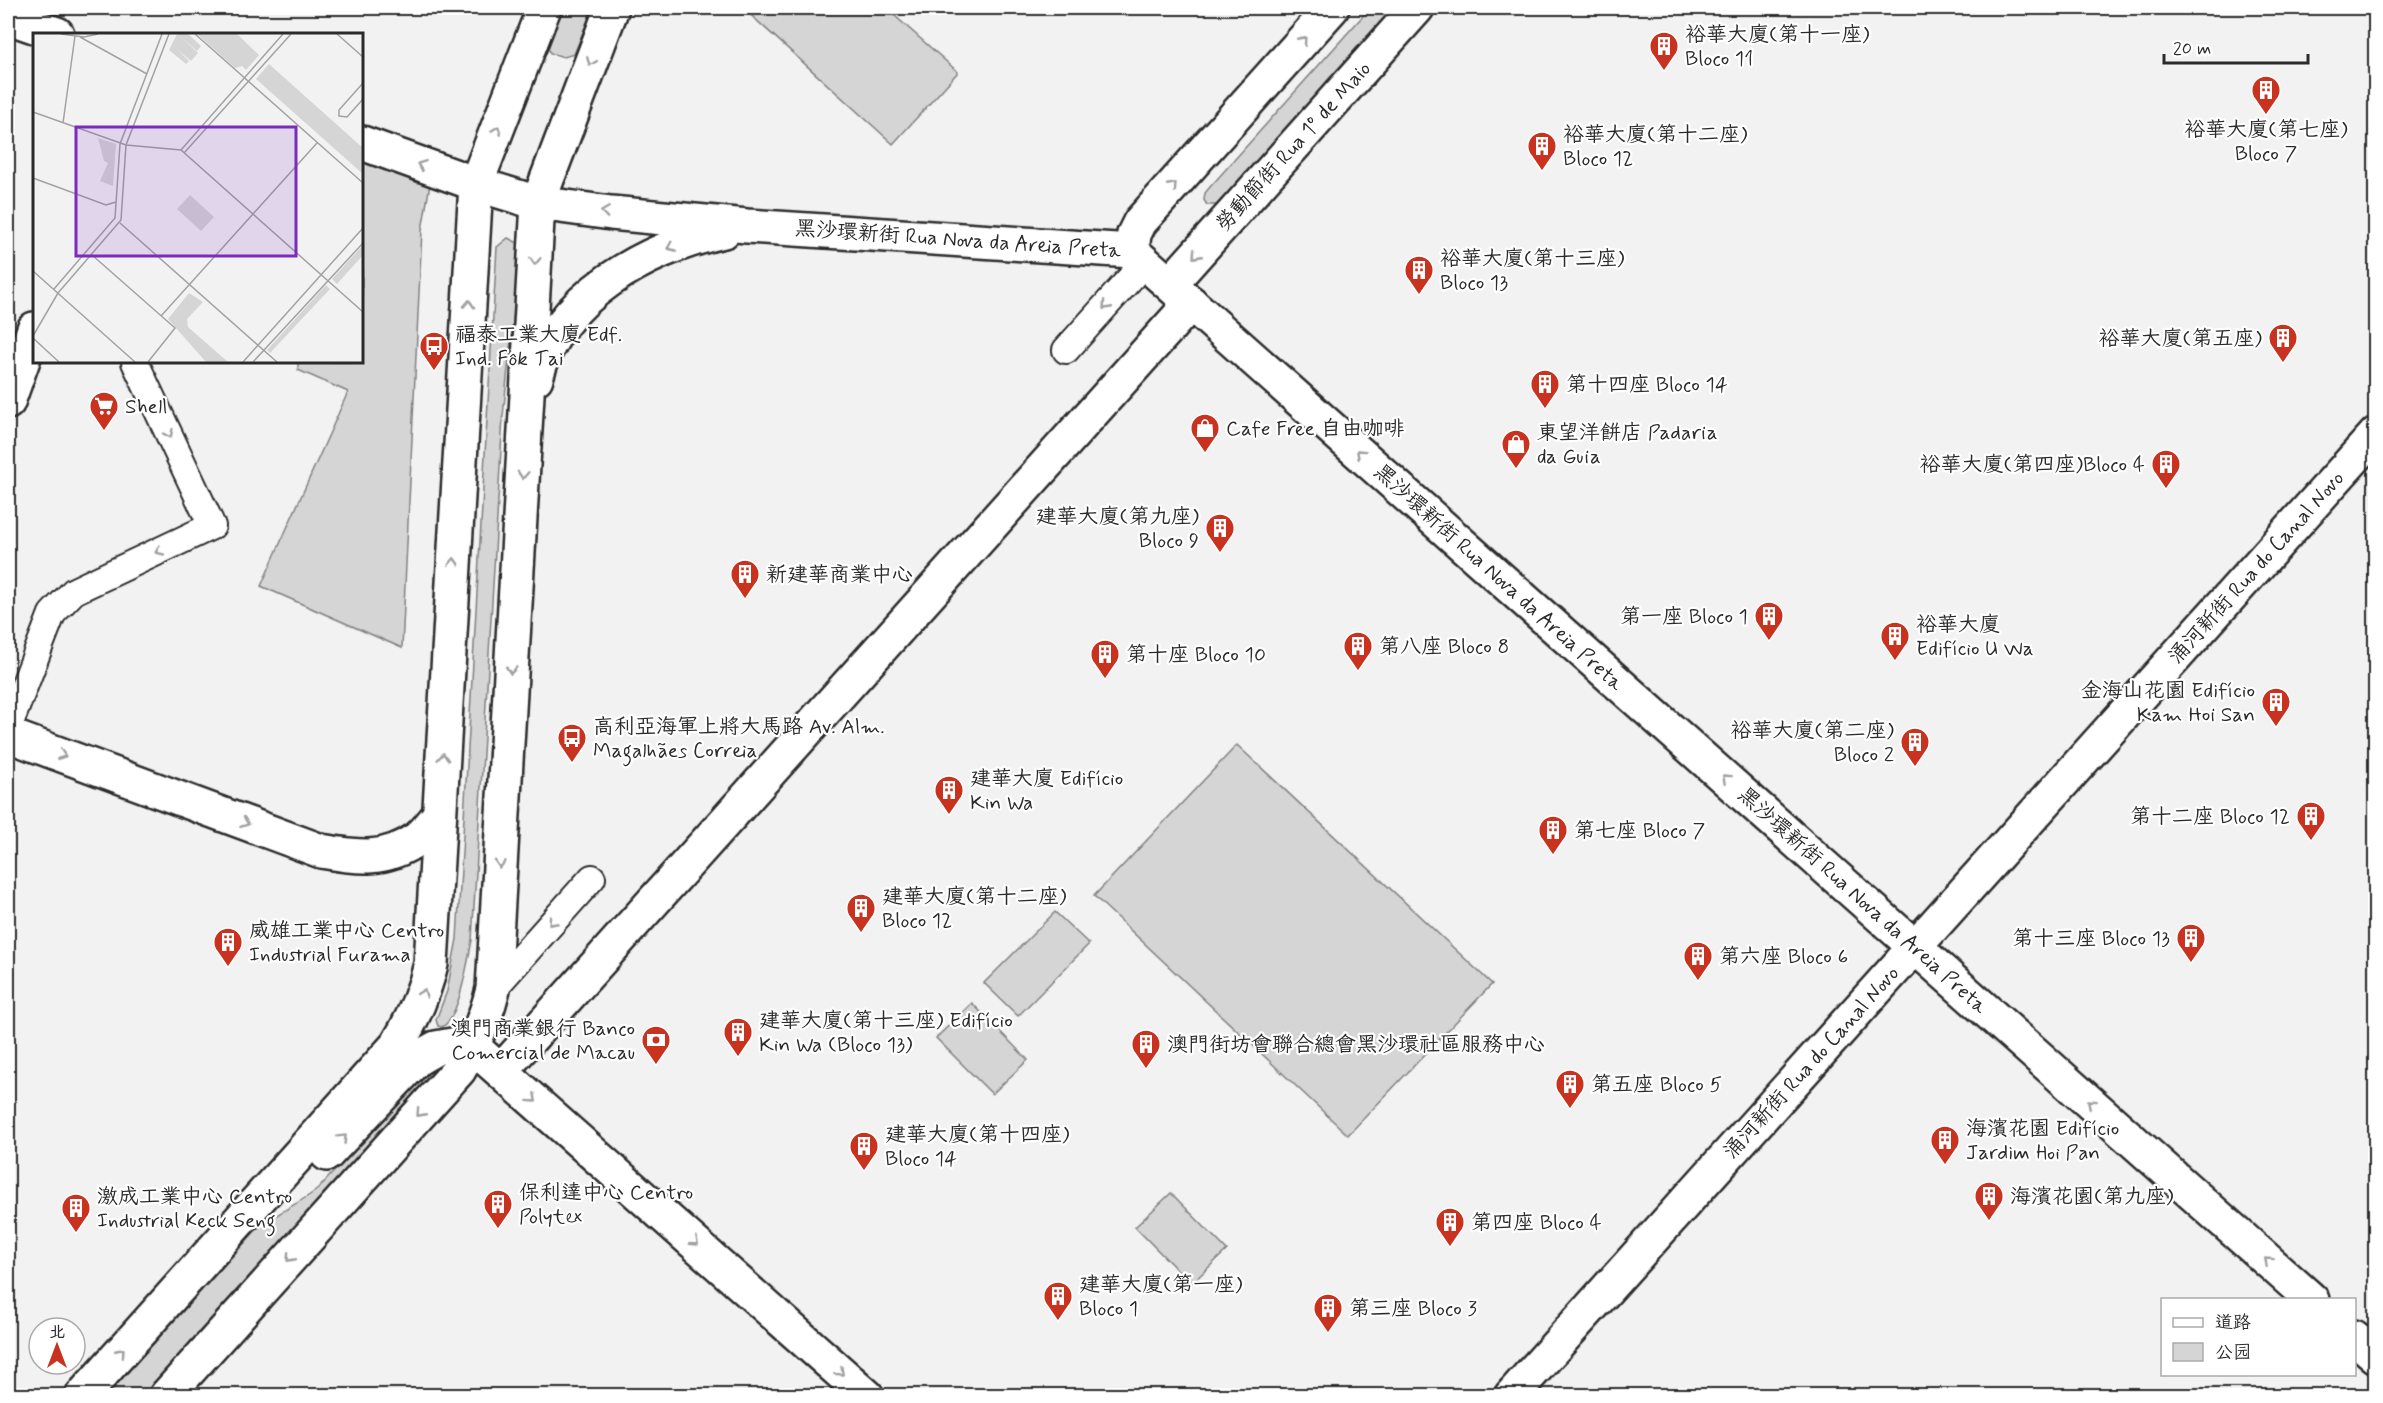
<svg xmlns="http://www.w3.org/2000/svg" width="2383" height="1403" viewBox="0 0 2383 1403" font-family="Mynerve,'LXGW WenKai TC',sans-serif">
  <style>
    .green { fill: #d5d5d5; stroke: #808080; stroke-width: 1.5 }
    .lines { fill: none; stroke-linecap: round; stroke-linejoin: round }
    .lane-casing { stroke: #2b2b2b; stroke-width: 30 }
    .street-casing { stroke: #2b2b2b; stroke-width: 38 }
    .secondary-casing { stroke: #2b2b2b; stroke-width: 38 }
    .lane { stroke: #fff; stroke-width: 26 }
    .street { stroke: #fff; stroke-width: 33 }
    .secondary { stroke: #fff; stroke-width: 33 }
    .oneway { stroke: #a0a0a0 }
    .labels { text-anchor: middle; stroke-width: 4.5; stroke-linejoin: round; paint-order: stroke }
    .poi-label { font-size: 21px; fill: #2b2b2b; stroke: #fff; text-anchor: start }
    .street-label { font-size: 21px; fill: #2b2b2b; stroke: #fff }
    .inset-road { fill: none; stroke: #a2a2a2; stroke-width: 1.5 }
    .view { fill: #7b2cbf; fill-opacity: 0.15; stroke: #7b2cbf; stroke-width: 3 }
    .inset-edge { fill: none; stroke: #2b2b2b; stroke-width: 3 }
  </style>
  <rect width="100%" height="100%" fill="#f2f2f2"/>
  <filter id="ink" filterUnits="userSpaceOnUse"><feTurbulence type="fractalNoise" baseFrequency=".0167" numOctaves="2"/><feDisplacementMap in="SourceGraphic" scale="12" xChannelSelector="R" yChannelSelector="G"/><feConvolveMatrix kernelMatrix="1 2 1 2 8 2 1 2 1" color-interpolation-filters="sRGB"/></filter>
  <g filter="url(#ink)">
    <g class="green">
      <polygon points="558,8 593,8 574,54 564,57 550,53 546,40"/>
      <polygon points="743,8 886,8 958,72 893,144"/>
      <polygon points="1370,8 1398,8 1220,205 1207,205 1204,200 1205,193 1210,187"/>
      <polygon points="362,158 430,184 422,230 402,648 261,586 348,392 298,370 298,362 362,362"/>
      <path d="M508,238L518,243L520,254L503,416L472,940C468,960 459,1019 442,1027L438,1026L436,1020L447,991L457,939L497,247Z"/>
      <polygon points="1237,745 1492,984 1348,1135 1094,896"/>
      <polygon points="1055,912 1089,944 1018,1016 984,983"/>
      <polygon points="972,1003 1028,1060 992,1094 936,1038"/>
      <path d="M422,1075L431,1076L432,1080L429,1085L148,1395L106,1396L258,1228C276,1213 299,1204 318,1189Z"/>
      <polygon points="1171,1193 1227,1250 1191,1284 1135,1227"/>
    </g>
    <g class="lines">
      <g class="lane-casing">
        <g id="lane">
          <polyline points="1066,350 1145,262"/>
          <polyline points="8,728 52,614 74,591 212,526 135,362"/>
          <polyline points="493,989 592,878"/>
        </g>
      </g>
      <g class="street-casing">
        <g id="street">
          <polyline points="1132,251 1134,234 1140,222 1332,8"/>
          <polyline points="1170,284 1417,8"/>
          <polyline points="8,402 34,329"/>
          <path d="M8,735L321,851C358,857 384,862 417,839C425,833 432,823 439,815"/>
          <polyline points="501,1071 1191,303"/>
          <polyline points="1511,1396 2376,434"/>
        </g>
      </g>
      <g class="secondary-casing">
        <g id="secondary">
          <polyline points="8,17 57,34"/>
          <polyline points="362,143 476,184 538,203 611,213 747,226 1132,251 2312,1300"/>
          <path d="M536,378C557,296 648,248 724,231"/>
          <polyline points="473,1047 867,1396"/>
          <polyline points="327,1154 417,1059 436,1048 458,1044 473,1047"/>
          <polyline points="2354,1337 2376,1356"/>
          <path d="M82,1396L397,1045C413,1019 424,994 431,964L476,184L544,8"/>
          <path d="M166,1396L459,1070C475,1043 486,1018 493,989L538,203L612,8"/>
        </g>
      </g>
      <use href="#lane" class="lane"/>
      <use href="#street" class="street"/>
      <use href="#secondary" class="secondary"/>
    </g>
    <defs><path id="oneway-chevron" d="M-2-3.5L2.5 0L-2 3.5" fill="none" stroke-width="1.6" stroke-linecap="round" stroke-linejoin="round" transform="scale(1.5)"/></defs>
    <g class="oneway">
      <use href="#oneway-chevron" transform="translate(1303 40) rotate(-48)"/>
      <use href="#oneway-chevron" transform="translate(591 62) rotate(111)"/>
      <use href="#oneway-chevron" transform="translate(497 130) rotate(-69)"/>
      <use href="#oneway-chevron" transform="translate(421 165) rotate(-160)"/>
      <use href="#oneway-chevron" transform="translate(1173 186) rotate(-48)"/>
      <use href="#oneway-chevron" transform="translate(605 212) rotate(-172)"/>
      <use href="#oneway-chevron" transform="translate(671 247) rotate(157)"/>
      <use href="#oneway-chevron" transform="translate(1196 255) rotate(132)"/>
      <use href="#oneway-chevron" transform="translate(535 261) rotate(93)"/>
      <use href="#oneway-chevron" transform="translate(469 304) rotate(-87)"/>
      <use href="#oneway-chevron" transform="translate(1106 306) rotate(132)"/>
      <use href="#oneway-chevron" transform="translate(169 434) rotate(65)"/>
      <use href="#oneway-chevron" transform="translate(1360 453) rotate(-138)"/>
      <use href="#oneway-chevron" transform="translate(523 475) rotate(93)"/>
      <use href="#oneway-chevron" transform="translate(159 551) rotate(155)"/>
      <use href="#oneway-chevron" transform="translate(454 562) rotate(-87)"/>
      <use href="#oneway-chevron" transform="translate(511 670) rotate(94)"/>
      <use href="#oneway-chevron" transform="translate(62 755) rotate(20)"/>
      <use href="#oneway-chevron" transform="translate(443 757) rotate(-87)"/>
      <use href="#oneway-chevron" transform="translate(1726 778) rotate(-138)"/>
      <use href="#oneway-chevron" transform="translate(245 823) rotate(20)"/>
      <use href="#oneway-chevron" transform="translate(500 864) rotate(93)"/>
      <use href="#oneway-chevron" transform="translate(552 922) rotate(132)"/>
      <use href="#oneway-chevron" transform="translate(423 993) rotate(-70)"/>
      <use href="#oneway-chevron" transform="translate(533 1099) rotate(42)"/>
      <use href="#oneway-chevron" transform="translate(2091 1103) rotate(-138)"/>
      <use href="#oneway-chevron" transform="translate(420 1113) rotate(132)"/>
      <use href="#oneway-chevron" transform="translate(343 1138) rotate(-45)"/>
      <use href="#oneway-chevron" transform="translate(695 1242) rotate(42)"/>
      <use href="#oneway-chevron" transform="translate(290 1258) rotate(132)"/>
      <use href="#oneway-chevron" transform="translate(2268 1261) rotate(-138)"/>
      <use href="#oneway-chevron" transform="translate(121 1352) rotate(-48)"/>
      <use href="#oneway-chevron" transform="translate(840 1372) rotate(42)"/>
    </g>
  </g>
  <defs>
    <g id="building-pin" transform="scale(1.5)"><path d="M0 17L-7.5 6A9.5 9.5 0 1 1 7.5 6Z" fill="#c8321e" stroke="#fff"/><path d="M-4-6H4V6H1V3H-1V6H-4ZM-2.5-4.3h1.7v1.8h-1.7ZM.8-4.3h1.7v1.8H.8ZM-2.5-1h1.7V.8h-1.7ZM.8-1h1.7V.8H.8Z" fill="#fff"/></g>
    <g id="bus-pin" transform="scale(1.5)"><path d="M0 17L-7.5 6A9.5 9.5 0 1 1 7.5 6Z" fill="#c8321e" stroke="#fff"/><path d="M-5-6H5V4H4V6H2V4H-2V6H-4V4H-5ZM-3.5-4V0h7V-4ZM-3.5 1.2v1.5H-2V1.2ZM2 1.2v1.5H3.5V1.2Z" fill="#fff"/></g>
    <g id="supermarket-pin" transform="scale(1.5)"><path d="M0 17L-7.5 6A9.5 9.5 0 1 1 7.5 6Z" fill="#c8321e" stroke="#fff"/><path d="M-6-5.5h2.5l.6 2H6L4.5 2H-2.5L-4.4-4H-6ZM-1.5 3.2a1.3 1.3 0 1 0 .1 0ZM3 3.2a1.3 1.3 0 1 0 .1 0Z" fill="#fff"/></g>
    <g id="shop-pin" transform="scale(1.5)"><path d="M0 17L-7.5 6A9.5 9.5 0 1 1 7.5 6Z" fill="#c8321e" stroke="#fff"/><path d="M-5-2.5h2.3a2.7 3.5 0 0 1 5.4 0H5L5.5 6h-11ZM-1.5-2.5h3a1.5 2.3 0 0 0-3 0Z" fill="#fff"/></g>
    <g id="bank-pin" transform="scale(1.5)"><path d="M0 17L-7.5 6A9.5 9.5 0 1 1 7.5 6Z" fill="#c8321e" stroke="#fff"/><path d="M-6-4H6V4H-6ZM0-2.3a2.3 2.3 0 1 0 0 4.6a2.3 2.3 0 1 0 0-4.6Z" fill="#fff"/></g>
  </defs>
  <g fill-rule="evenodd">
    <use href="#building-pin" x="1664" y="46"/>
    <use href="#building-pin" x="2266" y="90"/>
    <use href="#building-pin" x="1542" y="146"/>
    <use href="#building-pin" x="1419" y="270"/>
    <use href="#building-pin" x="2283" y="338"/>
    <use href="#bus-pin" x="434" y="346"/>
    <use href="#building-pin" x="1545" y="384"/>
    <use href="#supermarket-pin" x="104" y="406"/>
    <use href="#shop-pin" x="1205" y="428"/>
    <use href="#shop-pin" x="1516" y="444"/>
    <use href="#building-pin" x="2166" y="464"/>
    <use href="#building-pin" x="1220" y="528"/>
    <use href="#building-pin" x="745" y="574"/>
    <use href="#building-pin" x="1769" y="616"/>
    <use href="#building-pin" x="1895" y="636"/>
    <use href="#building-pin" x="1358" y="646"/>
    <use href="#building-pin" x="1105" y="654"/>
    <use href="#building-pin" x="2276" y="702"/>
    <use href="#bus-pin" x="572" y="738"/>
    <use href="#building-pin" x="1915" y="742"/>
    <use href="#building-pin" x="949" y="790"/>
    <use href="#building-pin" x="2311" y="816"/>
    <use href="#building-pin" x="1553" y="830"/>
    <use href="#building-pin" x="861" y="908"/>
    <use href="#building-pin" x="2191" y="938"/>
    <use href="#building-pin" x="228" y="942"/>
    <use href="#building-pin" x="1698" y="956"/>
    <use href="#building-pin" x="738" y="1032"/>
    <use href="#bank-pin" x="656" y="1040"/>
    <use href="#building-pin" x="1146" y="1044"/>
    <use href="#building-pin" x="1570" y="1084"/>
    <use href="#building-pin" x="1945" y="1140"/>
    <use href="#building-pin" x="864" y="1146"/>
    <use href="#building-pin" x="1989" y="1196"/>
    <use href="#building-pin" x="498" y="1204"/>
    <use href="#building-pin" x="76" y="1208"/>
    <use href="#building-pin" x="1450" y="1222"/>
    <use href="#building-pin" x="1058" y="1296"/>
    <use href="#building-pin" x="1328" y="1308"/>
  </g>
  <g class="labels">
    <g class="poi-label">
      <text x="1685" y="41">裕華大廈(第十一座)<tspan x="1685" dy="24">Bloco 11</tspan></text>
      <text x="2266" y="136" text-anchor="middle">裕華大廈(第七座)<tspan x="2266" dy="24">Bloco 7</tspan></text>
      <text x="1563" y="141">裕華大廈(第十二座)<tspan x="1563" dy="24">Bloco 12</tspan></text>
      <text x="1440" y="265">裕華大廈(第十三座)<tspan x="1440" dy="24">Bloco 13</tspan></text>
      <text x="455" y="341">福泰工業大廈 Edf.<tspan x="455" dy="24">Ind. Fôk Tai</tspan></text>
      <text x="2262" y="345" text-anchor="end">裕華大廈(第五座)</text>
      <text x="1566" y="391">第十四座 Bloco 14</text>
      <text x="125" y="413">Shell</text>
      <text x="1226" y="435">Cafe Free 自由咖啡</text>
      <text x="1537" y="439">東望洋餅店 Padaria<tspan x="1537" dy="24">da Guia</tspan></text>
      <text x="2145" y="471" text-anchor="end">裕華大廈(第四座)Bloco 4</text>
      <text x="1199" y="523" text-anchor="end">建華大廈(第九座)<tspan x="1199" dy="24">Bloco 9</tspan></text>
      <text x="766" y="581">新建華商業中心</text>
      <text x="1748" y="623" text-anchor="end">第一座 Bloco 1</text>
      <text x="1916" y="631">裕華大廈<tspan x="1916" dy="24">Edifício U Wa</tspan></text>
      <text x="1379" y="653">第八座 Bloco 8</text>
      <text x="1126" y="661">第十座 Bloco 10</text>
      <text x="2255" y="697" text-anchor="end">金海山花園 Edifício<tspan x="2255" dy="24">Kam Hoi San</tspan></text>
      <text x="593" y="733">高利亞海軍上將大馬路 Av. Alm.<tspan x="593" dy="24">Magalhães Correia</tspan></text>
      <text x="1894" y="737" text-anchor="end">裕華大廈(第二座)<tspan x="1894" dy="24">Bloco 2</tspan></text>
      <text x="970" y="785">建華大廈 Edifício<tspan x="970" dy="24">Kin Wa</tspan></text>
      <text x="2290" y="823" text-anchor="end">第十二座 Bloco 12</text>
      <text x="1574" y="837">第七座 Bloco 7</text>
      <text x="882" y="903">建華大廈(第十二座)<tspan x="882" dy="24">Bloco 12</tspan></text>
      <text x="249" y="937">威雄工業中心 Centro<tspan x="249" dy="24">Industrial Furama</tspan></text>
      <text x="2170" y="945" text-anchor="end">第十三座 Bloco 13</text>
      <text x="1719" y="963">第六座 Bloco 6</text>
      <text x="759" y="1027">建華大廈(第十三座) Edifício<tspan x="759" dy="24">Kin Wa (Bloco 13)</tspan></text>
      <text x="635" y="1035" text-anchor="end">澳門商業銀行 Banco<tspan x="635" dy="24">Comercial de Macau</tspan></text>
      <text x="1167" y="1051">澳門街坊會聯合總會黑沙環社區服務中心</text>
      <text x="1591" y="1091">第五座 Bloco 5</text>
      <text x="1966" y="1135">海濱花園 Edifício<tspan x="1966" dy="24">Jardim Hoi Pan</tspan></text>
      <text x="885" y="1141">建華大廈(第十四座)<tspan x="885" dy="24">Bloco 14</tspan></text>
      <text x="519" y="1199">保利達中心 Centro<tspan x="519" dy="24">Polytex</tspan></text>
      <text x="97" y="1203">激成工業中心 Centro<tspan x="97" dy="24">Industrial Keck Seng</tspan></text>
      <text x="2010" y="1203">海濱花園(第九座)</text>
      <text x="1471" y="1229">第四座 Bloco 4</text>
      <text x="1079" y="1291">建華大廈(第一座)<tspan x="1079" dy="24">Bloco 1</tspan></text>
      <text x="1349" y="1315">第三座 Bloco 3</text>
    </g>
    <g class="street-label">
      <text transform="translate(1293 146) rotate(-48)" y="7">勞動節街 Rua 1º de Maio</text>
      <text transform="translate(958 239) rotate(4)" y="7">黑沙環新街 Rua Nova da Areia Preta</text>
      <text transform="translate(2256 567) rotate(-48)" y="7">涌河新街 Rua do Canal Novo</text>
      <text transform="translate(1499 577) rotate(42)" y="7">黑沙環新街 Rua Nova da Areia Preta</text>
      <text transform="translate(1863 900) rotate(42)" y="7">黑沙環新街 Rua Nova da Areia Preta</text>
      <text transform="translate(1811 1062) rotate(-48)" y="7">涌河新街 Rua do Canal Novo</text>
    </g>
  </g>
  <g transform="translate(33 33)">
    <rect width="330" height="330" fill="#f2f2f2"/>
    <path d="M144,1H155L168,13L164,18L149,5L165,20L158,28L145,17L156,28L153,31L136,17ZM164,1H204L226,22L213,37L209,33L202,35ZM236,31L330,115V141L223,46ZM65,105L83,111L80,153L67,148L75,130L71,128ZM157,162L181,184L168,198L144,176ZM330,212V222L304,251L299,246ZM293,252L297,256L237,320L234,317ZM156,260L170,269L154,286L155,294L195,329H173L135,286Z" fill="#d5d5d5"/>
    <path class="inset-road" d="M28,1L51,4L65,1M162,1L330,150M304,1L330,24M47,4L114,41M330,50L306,77V83L314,84L330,66M0,79L93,112L148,117L330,279M30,90L42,3M148,117L250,1M151,120L258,1M0,145L73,172L83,169M87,190L244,329M59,222L142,295L115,329M0,238L102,329M21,256L82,185L87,111L129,1M25,260L88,187L93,112L136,1M128,283L284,110M0,303L25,260M0,305L26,329M210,329L330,195M220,329L330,210"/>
    <path class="view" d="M43,94H263V223H43Z"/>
    <rect width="330" height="330" class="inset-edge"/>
  </g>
  <rect width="2383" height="1403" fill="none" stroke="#fff" stroke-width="30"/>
  <rect x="15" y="15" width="2353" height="1373" fill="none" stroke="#2b2b2b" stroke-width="2" filter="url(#ink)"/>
  <rect x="2161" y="1298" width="195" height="78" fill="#ffffff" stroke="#aaaaaa" stroke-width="1.5"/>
  <rect x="2173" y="1318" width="30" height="9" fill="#ffffff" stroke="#aaaaaa" stroke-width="1.5"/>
  <text x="2215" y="1328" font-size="18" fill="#2b2b2b">道路</text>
  <rect x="2173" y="1343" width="30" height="18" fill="#d5d5d5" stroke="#aaaaaa" stroke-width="1.5"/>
  <text x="2215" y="1358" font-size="18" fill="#2b2b2b">公园</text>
  <g transform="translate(57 1346)"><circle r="28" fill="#ffffff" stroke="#aaaaaa" stroke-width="1.5"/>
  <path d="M0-4.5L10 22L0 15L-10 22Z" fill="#c8321e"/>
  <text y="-9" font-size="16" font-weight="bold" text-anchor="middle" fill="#2b2b2b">北</text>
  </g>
  <path d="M2164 54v9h144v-9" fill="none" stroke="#2b2b2b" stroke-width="3"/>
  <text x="2173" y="54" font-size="18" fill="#2b2b2b" stroke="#ffffff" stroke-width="4.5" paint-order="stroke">20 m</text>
</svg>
